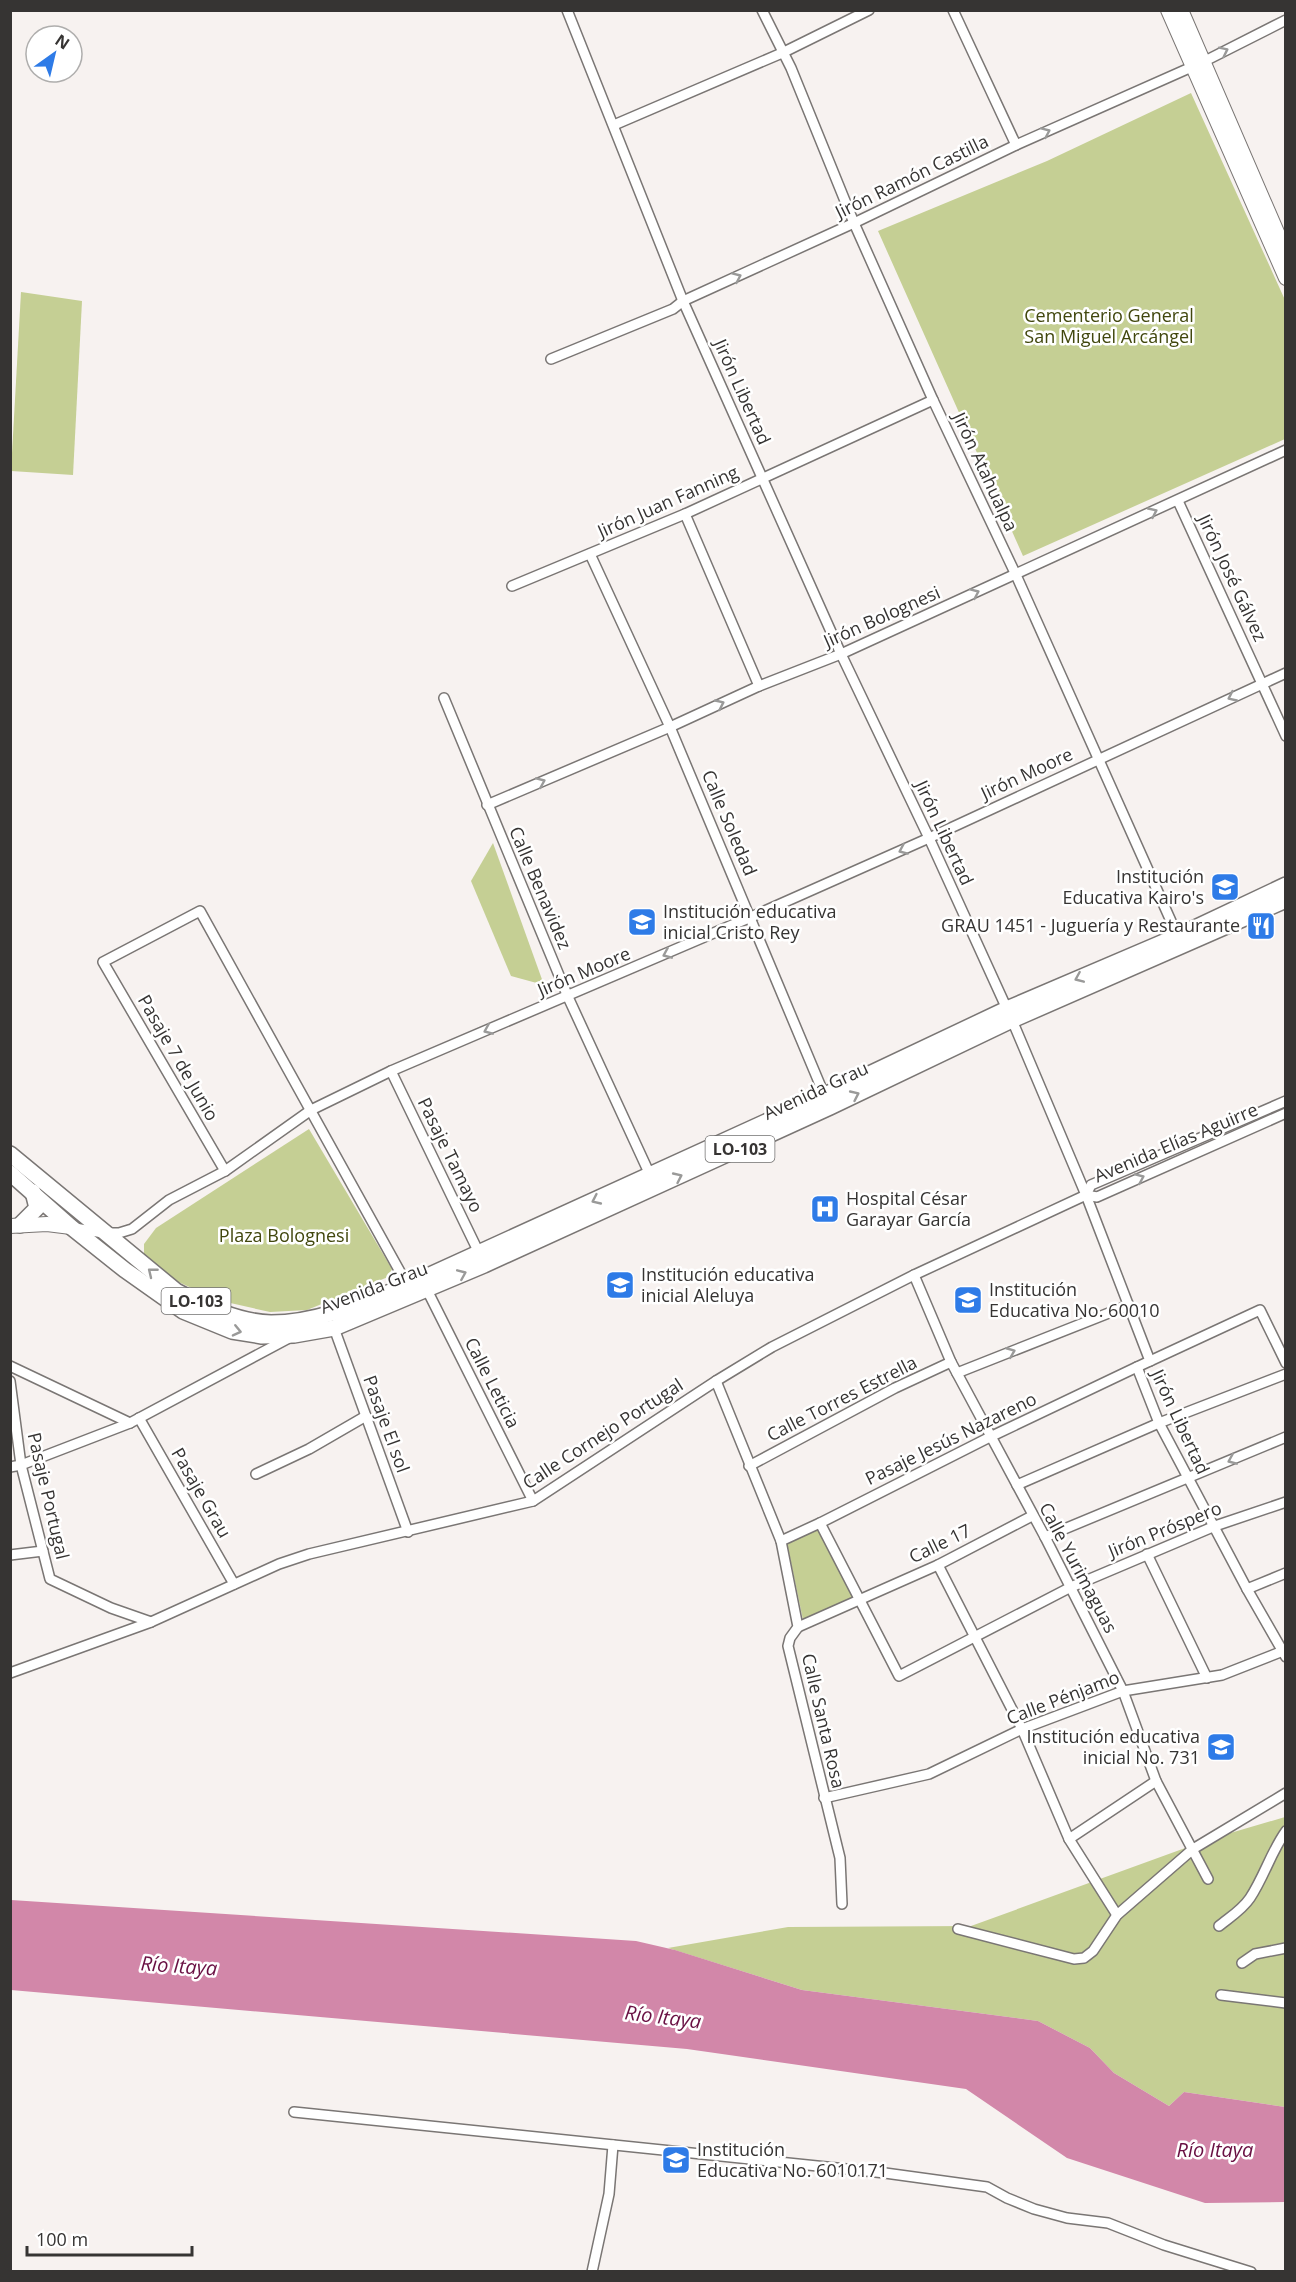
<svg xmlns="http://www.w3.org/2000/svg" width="1296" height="2282" viewBox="0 0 1296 2282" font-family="'Open Sans',sans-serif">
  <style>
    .green { fill: #c5cf94 }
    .water { fill: #d287a9 }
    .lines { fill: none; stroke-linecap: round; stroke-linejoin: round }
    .street-casing { stroke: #7a7674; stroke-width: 12 }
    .secondary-casing { stroke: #7a7674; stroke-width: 16 }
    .primary-casing { stroke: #7a7674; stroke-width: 18 }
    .street { stroke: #fff; stroke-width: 9 }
    .secondary { stroke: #fff; stroke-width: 14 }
    .primary { stroke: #fff; stroke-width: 15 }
    .oneway { stroke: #9a9a99 }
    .labels { text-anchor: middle; stroke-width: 5; stroke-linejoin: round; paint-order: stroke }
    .shield { fill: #fff; stroke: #727170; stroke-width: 1.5 }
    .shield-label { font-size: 16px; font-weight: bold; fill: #363433 }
    .street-label { font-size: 18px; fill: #363433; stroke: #fff }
    .park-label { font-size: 18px; fill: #41470d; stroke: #fff }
    .poi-label { font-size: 18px; fill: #363433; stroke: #fff; text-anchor: start }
    .water-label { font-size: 20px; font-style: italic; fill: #691043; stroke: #fff }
  </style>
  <rect width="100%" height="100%" fill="#f7f2f0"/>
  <g class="green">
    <polygon points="1191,93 1285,300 1285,439 1023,556 878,231 1047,161"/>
    <polygon points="21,292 82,301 73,475 11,471"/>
    <polygon points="493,843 544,985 511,976 471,881"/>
    <polygon points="309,1129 392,1269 388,1277 307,1310 270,1312 217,1300 168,1277 144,1258 144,1244 156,1228"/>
    <polygon points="819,1529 853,1599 803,1620 787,1543"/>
    <polygon points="1285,1817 1285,2107 1184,2092 1169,2106 1114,2073 1090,2048 1038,2021 802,1990 668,1948 788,1927 971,1926 1210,1839"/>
  </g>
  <polygon class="water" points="11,1900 636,1941 675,1950 802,1990 1038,2021 1090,2048 1114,2073 1169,2106 1184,2092 1285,2107 1285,2202 1205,2203 1067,2158 966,2089 687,2049 11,1990"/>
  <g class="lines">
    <g class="street-casing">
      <g id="street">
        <polyline points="567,10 683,301 841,654 929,838 1012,1020 1086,1195 1150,1361 1137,1367 1159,1423 1247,1589 1286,1657"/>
        <polyline points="762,10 791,68 854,223 933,400 1016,575 1179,939"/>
        <polyline points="953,10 1016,145"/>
        <polyline points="614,125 782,53 869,10"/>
        <polyline points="551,359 673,309 683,301 854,223 1016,145 1203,62 1286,20"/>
        <polyline points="1178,501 1286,736"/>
        <polyline points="685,514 759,686"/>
        <polyline points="590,554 670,727 826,1099"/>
        <polyline points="512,586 685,514 933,400"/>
        <polyline points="444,698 568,997 651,1177"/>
        <polyline points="487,805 670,727 759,686 841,654 1286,450"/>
        <polyline points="391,1071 481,1257"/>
        <polyline points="225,1171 103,962 200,911 409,1288"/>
        <polyline points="1086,1195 1091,1185 1286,1101"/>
        <polyline points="1086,1195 1097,1197 1286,1113"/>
        <polyline points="75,1228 103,1233 119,1233 132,1229 169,1200 225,1171 311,1110 391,1071 751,917 929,838 1286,673"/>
        <polyline points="914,1275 951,1362 1045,1537 1123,1691 1156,1781 1208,1879"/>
        <polyline points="425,1286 533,1501"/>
        <polyline points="334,1328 408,1532"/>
        <polyline points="1150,1361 1260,1310 1286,1363"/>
        <polyline points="10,1366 130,1423"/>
        <polyline points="957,1373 1129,1305"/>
        <polyline points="10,1381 21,1465 50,1579 111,1608 151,1622"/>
        <polyline points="716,1381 781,1541 798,1627 790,1638 788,1646 840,1858 842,1904"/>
        <polyline points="139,1418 234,1584"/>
        <polyline points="749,1466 895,1388 951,1362"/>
        <polyline points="10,1467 21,1465 130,1423 289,1338"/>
        <polyline points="256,1474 309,1449 366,1416"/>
        <polyline points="1017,1485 1159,1423 1286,1374"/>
        <polyline points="820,1523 899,1676 1071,1587 1215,1526 1286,1502"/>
        <polyline points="1045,1537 1286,1437"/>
        <polyline points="781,1541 820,1523 990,1437 1137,1367"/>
        <polyline points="1147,1554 1207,1678"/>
        <polyline points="10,1555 43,1551"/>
        <polyline points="938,1565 1022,1729 1069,1839 1117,1915"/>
        <polyline points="1247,1589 1286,1573"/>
        <polyline points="798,1627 938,1565 1032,1516"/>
        <polyline points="10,1673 151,1622 279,1564 309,1554 533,1501 716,1381 772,1347 914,1275 1086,1195"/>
        <polyline points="824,1798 929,1774 1022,1729 1123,1691 1222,1675 1283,1651"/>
        <polyline points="1069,1839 1156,1781"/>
        <path d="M1219,1926C1230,1917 1242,1910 1250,1898C1264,1877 1271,1852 1286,1831"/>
        <polyline points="958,1929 1074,1959 1084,1958 1093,1951 1117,1915 1193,1849 1286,1793"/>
        <polyline points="1242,1963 1255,1954 1286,1948"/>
        <polyline points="1221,1995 1286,2003"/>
        <polyline points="294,2112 885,2173 987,2187 1007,2198 1034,2209 1067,2218 1108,2223 1164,2245 1251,2272"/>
        <polyline points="592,2272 609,2194 613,2145"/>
      </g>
    </g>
    <g class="secondary-casing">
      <g id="secondary">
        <polyline points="1168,10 1286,278"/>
        <polyline points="1181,10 1286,253"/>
        <polyline points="10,1226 47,1224 71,1227"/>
      </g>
    </g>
    <g class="primary-casing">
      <g id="primary">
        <path d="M10,1154L176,1291C204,1306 238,1322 271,1323C318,1323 365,1302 408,1285L825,1095L1007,1009L1178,936L1286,885"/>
        <polyline points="10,1173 71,1227 125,1270 183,1311 232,1331 262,1336 294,1335 334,1328 484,1265 830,1107 1012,1020 1286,900"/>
        <polyline points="20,1225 37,1208 33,1192"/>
      </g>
    </g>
    <use href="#street" class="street"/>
    <use href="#secondary" class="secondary"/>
    <use href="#primary" class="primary"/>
  </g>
  <defs><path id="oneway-chevron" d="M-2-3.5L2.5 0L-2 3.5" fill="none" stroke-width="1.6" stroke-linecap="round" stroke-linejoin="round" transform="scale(1.5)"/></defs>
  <g class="oneway">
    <use href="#oneway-chevron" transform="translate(1224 51) rotate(-26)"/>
    <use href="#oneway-chevron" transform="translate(1046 132) rotate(-24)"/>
    <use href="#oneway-chevron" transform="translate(737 277) rotate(-24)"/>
    <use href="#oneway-chevron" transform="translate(1153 512) rotate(-25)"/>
    <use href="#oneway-chevron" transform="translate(975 593) rotate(-24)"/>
    <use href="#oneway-chevron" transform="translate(1232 697) rotate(155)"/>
    <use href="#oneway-chevron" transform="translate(720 704) rotate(-25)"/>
    <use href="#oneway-chevron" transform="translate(541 782) rotate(-23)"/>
    <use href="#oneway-chevron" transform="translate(903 850) rotate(156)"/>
    <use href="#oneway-chevron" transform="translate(667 954) rotate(157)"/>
    <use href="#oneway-chevron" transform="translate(1079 978) rotate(157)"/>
    <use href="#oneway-chevron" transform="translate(488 1030) rotate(157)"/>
    <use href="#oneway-chevron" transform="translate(855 1095) rotate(-25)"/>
    <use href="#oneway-chevron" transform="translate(678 1177) rotate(-25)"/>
    <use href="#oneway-chevron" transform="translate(1140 1178) rotate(-23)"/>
    <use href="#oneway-chevron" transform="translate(596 1200) rotate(155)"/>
    <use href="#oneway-chevron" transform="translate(152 1272) rotate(-141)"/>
    <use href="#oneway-chevron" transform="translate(462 1274) rotate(-23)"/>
    <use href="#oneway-chevron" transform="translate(237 1331) rotate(13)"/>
    <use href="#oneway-chevron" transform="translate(1011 1352) rotate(-22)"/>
    <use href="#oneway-chevron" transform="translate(1232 1460) rotate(157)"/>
  </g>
  <defs>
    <g id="school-square" transform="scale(1.5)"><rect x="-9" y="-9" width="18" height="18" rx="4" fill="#2e7be7" stroke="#fff"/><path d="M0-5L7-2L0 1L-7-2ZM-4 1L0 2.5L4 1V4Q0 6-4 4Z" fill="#fff"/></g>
    <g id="restaurant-square" transform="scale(1.5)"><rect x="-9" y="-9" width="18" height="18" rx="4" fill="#2e7be7" stroke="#fff"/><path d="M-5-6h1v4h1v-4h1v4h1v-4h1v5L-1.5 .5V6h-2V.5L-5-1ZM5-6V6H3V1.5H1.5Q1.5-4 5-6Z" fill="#fff"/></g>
    <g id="hospital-square" transform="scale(1.5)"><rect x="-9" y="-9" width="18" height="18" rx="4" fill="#2e7be7" stroke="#fff"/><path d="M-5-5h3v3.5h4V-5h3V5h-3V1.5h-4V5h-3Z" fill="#fff"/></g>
  </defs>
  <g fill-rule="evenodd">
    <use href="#school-square" x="1225" y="887"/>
    <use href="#school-square" x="642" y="922"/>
    <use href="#restaurant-square" x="1261" y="926"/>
    <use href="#hospital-square" x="825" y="1209"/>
    <use href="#school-square" x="620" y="1285"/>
    <use href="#school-square" x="968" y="1300"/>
    <use href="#school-square" x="1221" y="1747"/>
    <use href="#school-square" x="676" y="2160"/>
  </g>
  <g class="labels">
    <g class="shield">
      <rect x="705.5" y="1136" width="69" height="26" rx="4.5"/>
      <rect x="161.5" y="1288" width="69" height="26" rx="4.5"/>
    </g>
    <g class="shield-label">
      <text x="740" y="1155">LO-103</text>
      <text x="196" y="1307">LO-103</text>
    </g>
    <g class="street-label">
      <text transform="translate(912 177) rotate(-26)" y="6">Jirón Ramón Castilla</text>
      <text transform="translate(742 392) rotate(66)" y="6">Jirón Libertad</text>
      <text transform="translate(985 472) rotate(65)" y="6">Jirón Atahualpa</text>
      <text transform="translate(668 502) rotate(-24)" y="6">Jirón Juan Fanning</text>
      <text transform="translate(1232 578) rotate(65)" y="6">Jirón José Gálvez</text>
      <text transform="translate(882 617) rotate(-24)" y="6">Jirón Bolognesi</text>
      <text transform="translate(1027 774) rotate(-25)" y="6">Jirón Moore</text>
      <text transform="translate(729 823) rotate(67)" y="6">Calle Soledad</text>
      <text transform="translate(944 833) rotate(65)" y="6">Jirón Libertad</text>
      <text transform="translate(540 888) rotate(67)" y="6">Calle Benavidez</text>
      <text transform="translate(584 972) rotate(-23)" y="6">Jirón Moore</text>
      <text transform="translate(178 1058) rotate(60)" y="6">Pasaje 7 de Junio</text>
      <text transform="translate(816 1091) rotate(-25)" y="6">Avenida Grau</text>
      <text transform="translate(1176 1143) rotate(-23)" y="6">Avenida Elías Aguirre</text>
      <text transform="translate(450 1155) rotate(64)" y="6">Pasaje Tamayo</text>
      <text transform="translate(374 1288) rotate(-21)" y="6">Avenida Grau</text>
      <text transform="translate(492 1383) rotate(63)" y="6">Calle Leticia</text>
      <text transform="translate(842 1399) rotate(-27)" y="6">Calle Torres Estrella</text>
      <text transform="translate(1180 1422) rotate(65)" y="6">Jirón Libertad</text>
      <text transform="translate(386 1424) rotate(70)" y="6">Pasaje El sol</text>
      <text transform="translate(603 1434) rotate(-33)" y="6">Calle Cornejo Portugal</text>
      <text transform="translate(951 1439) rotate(-26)" y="6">Pasaje Jesús Nazareno</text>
      <text transform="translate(201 1493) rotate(60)" y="6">Pasaje Grau</text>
      <text transform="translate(48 1496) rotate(77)" y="6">Pasaje Portugal</text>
      <text transform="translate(1165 1530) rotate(-22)" y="6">Jirón Próspero</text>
      <text transform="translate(940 1544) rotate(-26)" y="6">Calle 17</text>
      <text transform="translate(1078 1568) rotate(62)" y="6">Calle Yurimaguas</text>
      <text transform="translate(1063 1698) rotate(-21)" y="6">Calle Pénjamo</text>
      <text transform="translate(823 1721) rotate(77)" y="6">Calle Santa Rosa</text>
    </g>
    <g class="park-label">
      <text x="1109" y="322">Cementerio General<tspan x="1109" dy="21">San Miguel Arcángel</tspan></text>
      <text x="284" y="1242">Plaza Bolognesi</text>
    </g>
    <g class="poi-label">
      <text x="1204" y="883" text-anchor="end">Institución<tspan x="1204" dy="21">Educativa Kairo's</tspan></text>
      <text x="663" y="918">Institución educativa<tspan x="663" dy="21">inicial Cristo Rey</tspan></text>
      <text x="1240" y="932" text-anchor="end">GRAU 1451 - Juguería y Restaurante</text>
      <text x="846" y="1205">Hospital César<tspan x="846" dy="21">Garayar García</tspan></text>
      <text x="641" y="1281">Institución educativa<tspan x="641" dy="21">inicial Aleluya</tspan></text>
      <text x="989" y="1296">Institución<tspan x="989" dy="21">Educativa No. 60010</tspan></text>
      <text x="1200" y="1743" text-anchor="end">Institución educativa<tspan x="1200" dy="21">inicial No. 731</tspan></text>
      <text x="697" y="2156">Institución<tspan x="697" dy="21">Educativa No. 6010171</tspan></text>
    </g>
    <g class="water-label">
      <text transform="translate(179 1966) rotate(4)" y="7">Río Itaya</text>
      <text transform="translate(663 2017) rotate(7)" y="7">Río Itaya</text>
      <text x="1215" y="2157">Río Itaya</text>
    </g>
  </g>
  <rect width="1296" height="2282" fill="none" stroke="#363433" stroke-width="24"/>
  <g transform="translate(54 54) rotate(34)"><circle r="28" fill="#ffffff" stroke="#afaead" stroke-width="1.5"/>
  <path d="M0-4.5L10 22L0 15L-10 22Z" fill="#2e7be7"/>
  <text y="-9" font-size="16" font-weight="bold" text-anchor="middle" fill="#363433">N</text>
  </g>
  <path d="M27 2246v9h165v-9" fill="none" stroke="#363433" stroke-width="3"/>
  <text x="36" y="2246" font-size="18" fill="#363433" stroke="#ffffff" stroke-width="4.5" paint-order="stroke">100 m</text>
</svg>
